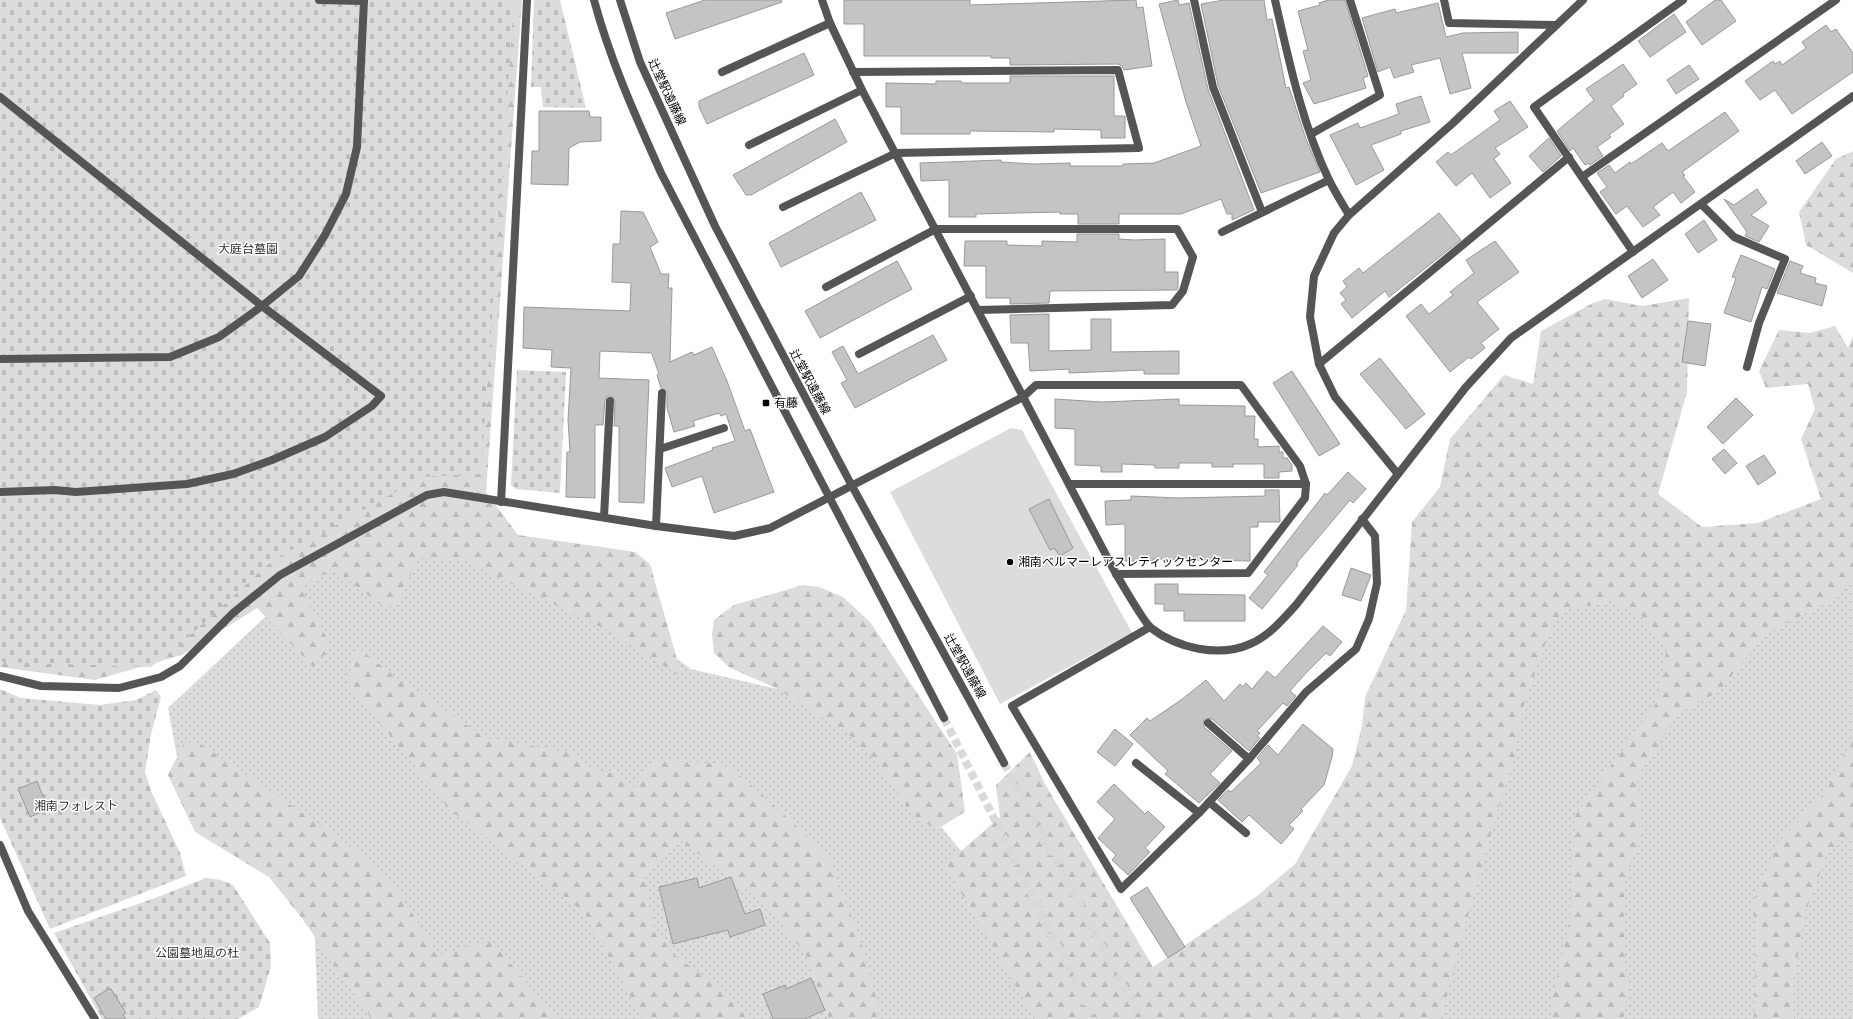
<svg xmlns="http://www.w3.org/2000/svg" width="1853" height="1019" font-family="'Fira Sans','Noto Sans JP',sans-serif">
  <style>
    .grass { fill: url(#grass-dots) }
    .forest { fill: url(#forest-firs) }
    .cemetery { fill: url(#cemetery-stones) }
    .garden { fill: #dcdcdc }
    .building { fill: #c4c4c4; stroke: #999 }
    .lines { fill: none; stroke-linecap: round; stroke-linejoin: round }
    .tertiary-tunnel { stroke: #d9d9d9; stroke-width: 8; stroke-dasharray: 8 4; stroke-linecap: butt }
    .service { stroke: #555; stroke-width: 8 }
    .minor { stroke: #555; stroke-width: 8 }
    .tertiary { stroke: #555; stroke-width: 8 }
    .poi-dot { fill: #000; stroke: #fff; stroke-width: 1.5 }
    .labels { text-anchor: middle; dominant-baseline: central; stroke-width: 3; stroke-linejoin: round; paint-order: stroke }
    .street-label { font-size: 12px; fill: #000; stroke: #fff }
    .park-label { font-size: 12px; fill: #333; stroke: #fff }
    .poi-label { font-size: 12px; fill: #000; stroke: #fff; text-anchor: start }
  </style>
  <defs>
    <pattern id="grass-dots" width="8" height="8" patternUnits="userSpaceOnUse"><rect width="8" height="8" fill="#dcdcdc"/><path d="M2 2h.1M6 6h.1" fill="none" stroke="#bbb" stroke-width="1.8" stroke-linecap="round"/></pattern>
    <pattern id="forest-firs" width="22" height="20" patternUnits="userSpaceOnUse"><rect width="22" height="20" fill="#dcdcdc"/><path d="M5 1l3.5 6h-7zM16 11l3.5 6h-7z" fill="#bbb"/></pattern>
    <pattern id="cemetery-stones" width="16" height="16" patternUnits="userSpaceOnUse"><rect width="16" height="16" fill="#dcdcdc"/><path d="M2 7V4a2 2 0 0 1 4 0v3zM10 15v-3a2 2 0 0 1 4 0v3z" fill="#bbb"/></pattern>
  </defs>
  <rect width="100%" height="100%" fill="#fff"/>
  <g class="grass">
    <path d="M424 514 606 607 691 669 838 703 976 869 1053 1019H318L313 891 187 810 168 708 296 588Z"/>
    <path d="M1853 524V1019H1284L1522 593Z"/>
  </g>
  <g class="forest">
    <path d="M491 0H522L486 492 518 535 635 552 650 564 682 677 599 626 465 561 418 557 399 603 384 607 333 569 302 588 331 647 313 667 257 608 182 655 95 680 0 667V607Z"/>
    <path d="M1853 151V273L1806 245 1799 212 1836 159Z"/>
    <path d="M1689 298 1687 392 1658 494 1702 527 1758 523 1821 499 1801 439 1815 409 1808 384 1766 388 1759 371 1779 330 1810 333 1835 326 1848 348 1853 336V576L1838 597 1767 633 1718 692 1677 714 1637 778 1643 833 1624 883V934L1628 996 1623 1019H1550L1551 1006 1570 919 1575 815 1657 702 1667 647 1653 636 1642 616 1611 601 1562 611 1549 633 1524 705 1515 755 1478 878 1441 1019H1035L945 865 1000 817 996 785 1030 752 1045 784 1153 967 1257 896 1295 864 1352 766 1362 726 1365 697 1406 610 1412 522 1440 487 1450 439 1504 375 1533 384 1541 331 1593 303 1605 299 1642 306Z"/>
    <path d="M803 585 819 587 843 597 871 623 957 754 965 812 939 828 915 820 879 766 851 736 776 688 730 668 714 653 712 634 714 620 734 605Z"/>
    <path d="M356 646 411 689 421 693 485 738 569 752 595 770 617 774 631 791 654 760 722 764 734 770 788 818 829 859 861 942 878 1005V1019H829L805 953 764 904 680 840 644 879 653 925 673 954 732 997 748 1019H642L585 913 450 810 347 683Z"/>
    <path d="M1853 736V832L1827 854 1806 911 1794 975V1019H1754L1757 935 1752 905 1779 841 1826 792Z"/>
    <path d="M185 741 201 744 348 844 398 891 439 955 491 940 557 1019H372L301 917 269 877 195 832 168 775Z"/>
  </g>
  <g class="cemetery">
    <path d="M0 0H514L481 474 422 477 273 560 196 630 151 667 3 662 0 660Z"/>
    <path d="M534 0H560L586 108 543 107 541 87H531Z"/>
    <path d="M517 370 566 372 560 493 516 489 511 485Z"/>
    <path d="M0 689 21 698 100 705 136 700 156 690 161 697 151 734 145 772 152 793 180 853 186 876 50 929 0 818Z"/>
    <path d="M206 878 221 880 233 885 270 943 271 966 259 1007 238 1019H102L54 933 155 898Z"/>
  </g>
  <path class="garden" d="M1011 428 1022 430 1132 633 1000 704 890 492Z"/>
  <g class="building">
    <path d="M705 0H781L782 2 675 39 666 13Z"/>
    <path d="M844 0H970V5L1136 0 1137 8 1143 7 1152 66 1124 70 1122 66 1118 64 1010 65V58H991V56H864V24H844Z"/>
    <path d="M1178 0 1179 5 1189 3 1208 89 1254 210 1232 220V214H1227L1221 199 1181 214H1119V224H1078V214H1060V212L976 214V217H949V180L921 181 920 163 1001 160V162L1033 164 1070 163V166H1123V164L1154 163 1201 146 1186 102 1159 4Z"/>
    <path d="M1224 0H1264L1267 20 1272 19 1286 88 1289 87 1306 139 1320 172 1261 193 1218 85 1201 4Z"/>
    <path d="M1328 0H1345L1368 76 1363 78 1366 88 1314 104 1303 83 1311 80 1303 51 1308 50 1298 11 1320 5 1319 3Z"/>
    <path d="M1715 0H1721L1736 21 1702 45 1686 22Z"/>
    <path d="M1438 3 1446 37 1463 33 1518 32V53H1462L1471 88 1450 94 1440 58 1411 65 1414 72 1394 78 1390 67 1378 72 1362 18 1395 9 1396 13Z"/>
    <path d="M1674 14 1686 32 1650 57 1638 41Z"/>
    <path d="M1826 25 1831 32 1836 29 1853 53V72L1792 114 1775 90 1760 100 1745 81 1773 61 1775 64 1780 61 1782 65 1806 48 1802 42Z"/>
    <path d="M804 53 814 75 707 124 699 107V101Z"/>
    <path d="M1623 64 1637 84 1623 94 1624 96 1611 106 1624 124 1609 135 1611 137 1597 147 1603 156 1590 165 1589 163 1585 165 1573 148 1570 151 1557 131 1594 100 1586 89Z"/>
    <path d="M1689 65 1699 79 1676 94 1667 80Z"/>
    <path d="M1010 76H1114V116H1125V138H1101V130L1054 129V132L970 131V134H901V107H886V83L936 84V81H961V83H1010Z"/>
    <path d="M1421 96 1430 122 1401 131V134L1371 145 1384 170 1356 185 1330 135 1358 123 1360 128 1399 114 1396 104Z"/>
    <path d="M1510 101 1528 127 1495 148 1500 154 1494 159 1511 183 1490 198 1472 173 1456 186 1436 162 1448 152 1451 155 1500 120 1494 111Z"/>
    <path d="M539 111H589L590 117H601V141L580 142 569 148 568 185 531 184 532 151H539Z"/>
    <path d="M1725 112 1739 131 1682 172 1685 175 1683 176 1695 192 1681 203 1673 192 1653 207 1660 215 1643 227 1627 206 1616 214 1600 192 1607 187 1597 173 1609 165 1615 173 1630 162 1631 164 1662 143 1668 151Z"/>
    <path d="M835 119 847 142 751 195H746L733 175Z"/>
    <path d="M1549 138 1561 156 1543 172 1529 156Z"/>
    <path d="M1822 142 1832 156 1805 174 1796 161Z"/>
    <path d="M1757 189 1767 203 1751 215 1769 226 1759 242 1745 236 1747 232 1724 199 1734 205Z"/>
    <path d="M861 192 876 220 781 267 769 243Z"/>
    <path d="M621 211 643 212 658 242 650 247 661 274H669L668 288H672L670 362 692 352 694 355 712 347 727 381 745 431 750 429 774 492 714 513 702 476 672 487 665 468 713 450 712 448 735 441 726 414 721 416 719 413 693 421 695 426 674 432 667 408V391L661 388 657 375 659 374 652 354 650 352V353L600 351 599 378 649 380 644 503 619 502V426H614L615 401 611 396H607L605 400 603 425H595V498L566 497 567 452H570L568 420 571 368 551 367 552 350 523 348 524 307 630 311 631 283 612 282 613 244H620Z"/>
    <path d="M1439 213 1461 240 1389 297 1385 291 1352 318 1341 304 1346 300 1340 293 1347 287 1343 281 1359 268 1363 273Z"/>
    <path d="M1704 220 1717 240 1698 253 1685 234Z"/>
    <path d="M1077 234H1119V239L1134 240 1165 239V272H1178V288L1177 290 1050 291 1049 303 1010 304V298H986V266H964L965 241H1007V245L1042 246V241L1077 242Z"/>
    <path d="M1495 241 1519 272 1477 302 1499 329 1481 343 1485 348 1471 359 1469 357 1450 372 1406 316 1421 304 1429 314 1453 295 1450 292 1474 273 1466 260Z"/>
    <path d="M1741 255 1775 269 1767 289 1762 287 1751 322 1724 313 1736 278 1732 277Z"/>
    <path d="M1653 259 1668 280 1642 298 1628 276Z"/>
    <path d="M897 261 912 289 820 338 805 311Z"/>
    <path d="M1790 261 1803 266 1800 273 1816 278 1815 283 1827 286 1822 306 1777 293Z"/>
    <path d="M1049 314V351L1091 350V319H1111V352L1179 351V374H1144V370L1069 373V369L1030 371 1028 343H1011L1010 315Z"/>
    <path d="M1688 321 1711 324 1705 366 1682 362Z"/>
    <path d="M933 335 947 360 855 408 841 383 847 380 832 352 843 346 858 374Z"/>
    <path d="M1380 358 1425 414 1406 429 1360 374Z"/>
    <path d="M1292 371 1340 444 1319 456 1273 383Z"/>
    <path d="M1736 398 1753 415 1723 444 1707 427Z"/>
    <path d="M1055 399 1102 402 1179 399V405L1245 406V416H1255L1254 439H1258V447L1279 446V452H1283V458H1287L1292 465V471L1279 472V478H1264V464H1233V467H1212V463H1179V468H1155V465L1122 464V472H1101V466L1075 465V429L1055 428Z"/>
    <path d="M1724 449 1737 463 1725 474 1712 459Z"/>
    <path d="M1764 455 1776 473 1758 485 1746 466Z"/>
    <path d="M1348 472 1366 489 1353 503 1350 500 1296 564 1298 565 1262 609 1249 598 1268 575 1264 572 1325 493 1327 495Z"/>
    <path d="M1265 490H1279L1280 522H1258V527H1250V561L1153 559V561H1125V524L1106 525 1105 501 1131 500V496L1179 498 1265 496Z"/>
    <path d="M1049 499 1073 548 1060 556 1054 548 1050 550 1029 509Z"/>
    <path d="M1351 568 1371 575 1361 601 1342 595Z"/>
    <path d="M1155 584H1178V594L1245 595V621H1184V611H1164V604H1155Z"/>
    <path d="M1323 626 1342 642 1330 656 1326 653 1306 673 1290 691 1296 696 1287 706 1283 703 1257 731 1260 733 1257 736 1260 738 1249 751 1212 719 1207 718 1204 720V727L1232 751 1210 774 1220 783 1199 803 1165 774 1168 771 1130 735 1147 718 1150 721 1181 700 1206 680 1224 701 1240 684 1243 687 1246 683 1252 689 1267 671 1275 678Z"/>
    <path d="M1303 724 1333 749 1332 757 1324 785 1301 809 1303 811 1289 825 1294 829 1281 844 1249 815 1242 822 1218 800 1228 790 1231 792 1261 763 1257 758 1268 745 1278 755Z"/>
    <path d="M1115 729 1133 744 1115 766 1097 752Z"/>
    <path d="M37 781 48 809 30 817 18 789Z"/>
    <path d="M1114 784 1145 814 1148 811 1165 827 1145 848 1150 852 1128 875 1112 860 1116 855 1098 838 1115 819 1097 802Z"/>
    <path d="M731 877 745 914 760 909 765 925 730 937 728 930 673 944 659 887 697 878 699 888Z"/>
    <path d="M1147 887 1185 947 1168 958 1130 898Z"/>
    <path d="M811 978 825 1010 805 1019H773L763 994 785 985 786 989Z"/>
    <path d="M108 989H111L126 1013 123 1015 126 1019H106L94 998Z"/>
  </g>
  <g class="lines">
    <g class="tertiary-tunnel">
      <path d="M944 718 1094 1019"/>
      <path d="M1004 763 1141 1019"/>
    </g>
    <g class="service">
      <path d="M319 0 364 1"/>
      <path d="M722 72 830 23"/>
      <path d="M0 97 262 306 381 396 372 406 325 437 272 460 233 474 187 484 76 492 55 490 0 492"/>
      <path d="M749 145 862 90"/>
      <path d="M783 207 896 153"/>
      <path d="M826 287 936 229"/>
      <path d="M859 354 971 296"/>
      <path d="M0 359 170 357 219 337 262 306 299 276 325 235 346 194 357 147 364 0"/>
      <path d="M1150 627 1012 706 1121 889 1199 813 1249 759 1306 692 1356 649 1369 619 1377 583 1375 536 1362 519"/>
      <path d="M1208 723 1249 759"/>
      <path d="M1136 763 1199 813"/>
      <path d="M1209 802 1246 833"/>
    </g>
    <g class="minor">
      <path d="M1194 0 1213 87 1262 212"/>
      <path d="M1275 0C1289 61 1302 124 1329 180 1335 192 1342 203 1349 215"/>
      <path d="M1444 0 1449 23 1555 25"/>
      <path d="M853 72 1118 70 1139 148 896 153"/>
      <path d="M1311 134 1380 95 1350 0"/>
      <path d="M1582 177 1836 0"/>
      <path d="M1701 204 1734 237 1785 259 1759 323 1747 367"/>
      <path d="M936 229H1177L1193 257 1183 291 1172 305 978 310"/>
      <path d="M1222 232 1329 180"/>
      <path d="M1633 252 1534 107 1683 0"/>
      <path d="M1319 364 1569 157"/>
      <path d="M660 449 724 428"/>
      <path d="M1397 473 1335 397 1319 364 1310 317 1314 276 1334 233 1349 215 1453 123 1583 0"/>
      <path d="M1069 484H1306"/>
      <path d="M501 502 527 0"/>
      <path d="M604 517 610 401"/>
      <path d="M656 526 662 393"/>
      <path d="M0 676 41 686 119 688 161 677 180 666 233 613 280 575 427 495 444 492 656 526 734 536 770 528 1023 397 1036 385H1241L1300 466 1306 484 1305 498 1248 573 1116 574"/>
      <path d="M0 845 28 911 95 1019"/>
    </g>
    <g class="tertiary">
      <path d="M594 0C610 60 636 117 661 173L944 718"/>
      <path d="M620 0 640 62 715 226 852 486 1004 763"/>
      <path d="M822 0 830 23 862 90 1116 574C1123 585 1143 621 1151 628 1177 648 1219 658 1250 644 1269 636 1282 620 1296 605L1466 387 1511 338 1853 96"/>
    </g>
  </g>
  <g class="poi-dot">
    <rect x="762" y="399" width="8" height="8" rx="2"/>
    <circle cx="1010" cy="562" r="4"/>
  </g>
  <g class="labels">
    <g class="street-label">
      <text transform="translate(667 92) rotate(65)">辻堂駅遠藤線</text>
      <text transform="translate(810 382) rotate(62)">辻堂駅遠藤線</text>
      <text transform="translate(965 666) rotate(61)">辻堂駅遠藤線</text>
    </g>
    <g class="park-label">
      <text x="248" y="249">大庭台墓園</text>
      <text x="76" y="806">湘南フォレスト</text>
      <text x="197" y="953">公園墓地風の杜</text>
    </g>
    <g class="poi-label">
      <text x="774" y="403">有藤</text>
      <text x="1018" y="562">湘南ベルマーレアスレティックセンター</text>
    </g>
  </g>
</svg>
